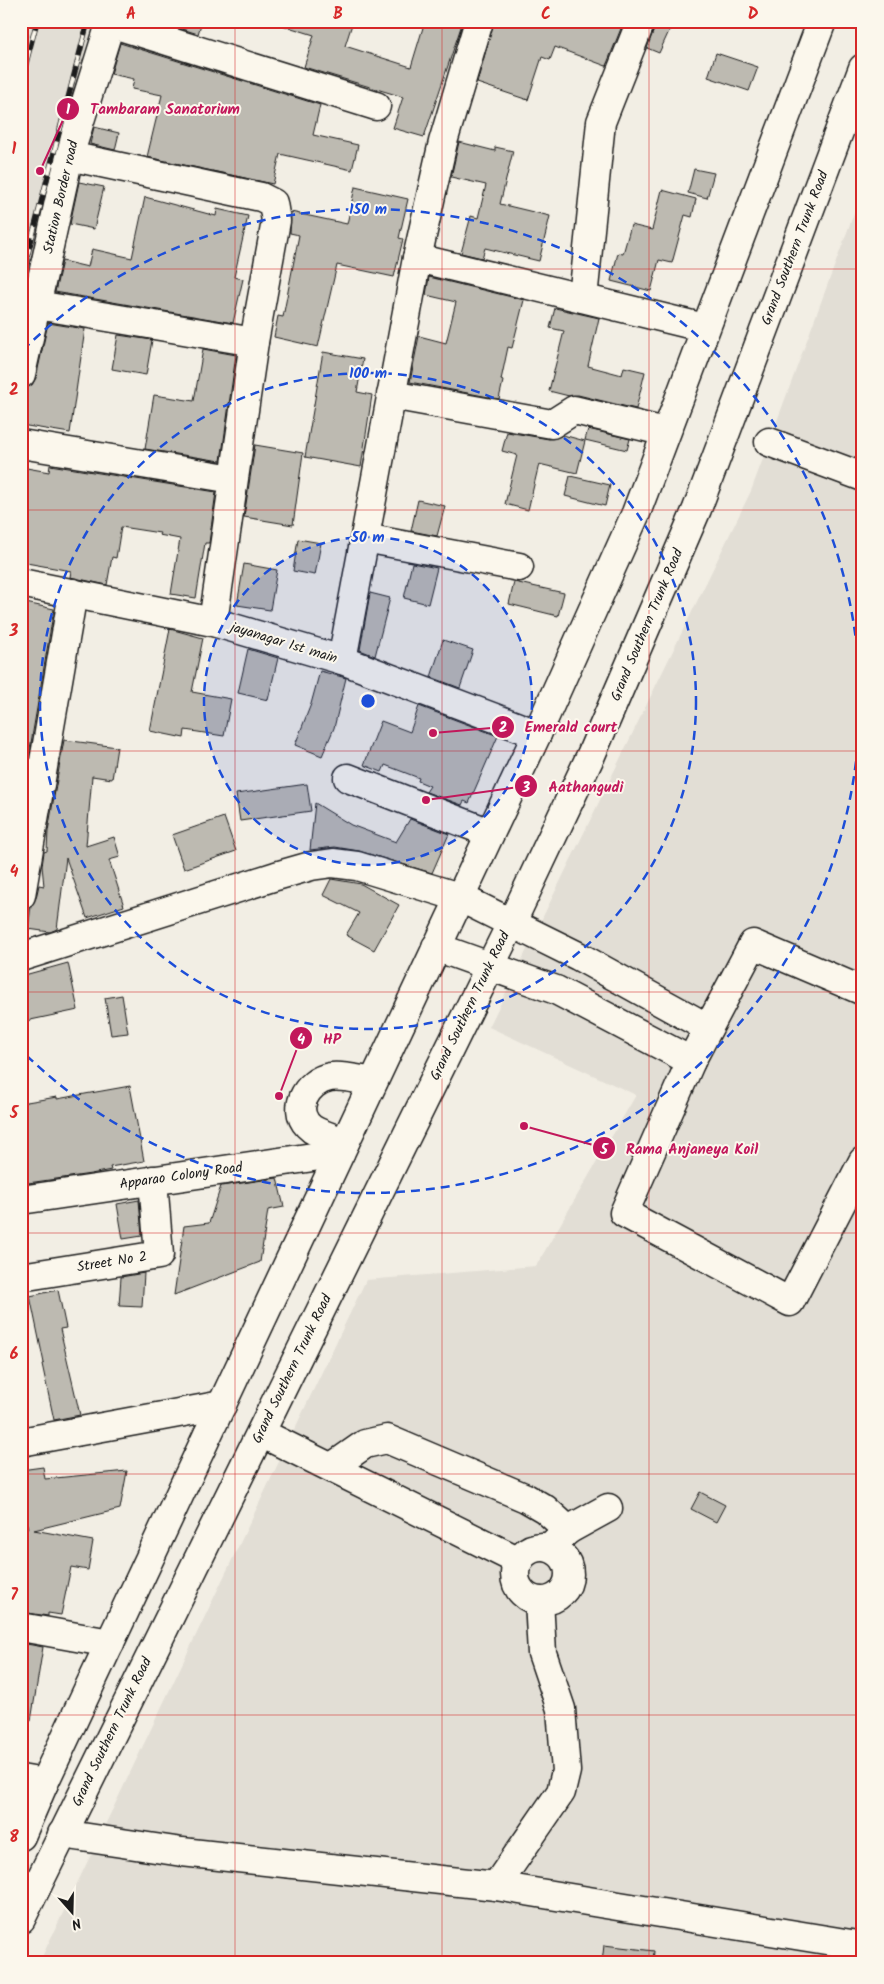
<svg xmlns="http://www.w3.org/2000/svg" width="884" height="1984" font-family="Kalam,sans-serif">
  <style>
    .built { fill: #e2ded5 }
    .building { fill: #bdbab1; stroke: #1c1c1c }
    .lines { fill: none; stroke-linecap: round; stroke-linejoin: round }
    .minor-casing { stroke: #1c1c1c; stroke-width: 31 }
    .major-casing { stroke: #1c1c1c; stroke-width: 31 }
    .minor { stroke: #fbf7ec; stroke-width: 28 }
    .major { stroke: #fbf7ec; stroke-width: 28 }
    .rail-casing { stroke: #1c1c1c; stroke-width: 5.5 }
    .rail { stroke: #fbf7ec; stroke-width: 4; stroke-dasharray: 11; stroke-linecap: butt }
    .grid { fill: none; stroke: #d62828; stroke-width: 1; stroke-opacity: 0.55 }
    .ring { fill: none; stroke: #1d4ed8; stroke-width: 2.5; stroke-dasharray: 9 6 }
    .labels { text-anchor: middle; dominant-baseline: central; stroke-width: 4; stroke-linejoin: round; paint-order: stroke }
    .street-label { font-size: 14px; fill: #1c1c1c; stroke: #fbf7ec }
    .centre { fill: #1d4ed8; stroke: #fbf7ec; stroke-width: 2.5 }
    .ring-label { font-size: 15px; text-anchor: middle; font-weight: bold; fill: #1d4ed8; stroke: #fbf7ec; stroke-width: 4; stroke-linejoin: round; paint-order: stroke }
    .leader { fill: none; stroke: #c2185b; stroke-width: 2 }
    .callout-dot { fill: #c2185b; stroke: #fbf7ec; stroke-width: 2 }
    .mark-label { font-size: 15px; text-anchor: middle; font-weight: bold; fill: #fff }
    .callout-label { font-size: 15px; text-anchor: middle; font-weight: bold; fill: #c2185b; stroke: #fbf7ec; stroke-width: 4; stroke-linejoin: round; paint-order: stroke }
    .neatline { fill: none; stroke: #d62828; stroke-width: 2 }
    .grid-label { font-size: 16px; text-anchor: middle; font-weight: bold; fill: #d62828 }
  </style>
  <rect width="100%" height="100%" fill="#f2eee4"/>
  <filter id="ink" filterUnits="userSpaceOnUse"><feTurbulence type="fractalNoise" baseFrequency=".02" numOctaves="2"/><feDisplacementMap in="SourceGraphic" scale="10" xChannelSelector="R" yChannelSelector="G"/><feConvolveMatrix kernelMatrix="1 2 1 2 8 2 1 2 1" color-interpolation-filters="sRGB"/></filter>
  <g filter="url(#ink)">
    <g class="built">
      <path d="M21 21H99L21 304Z"/>
      <path d="M863 189V1963H39L366 1280 536 1266 636 1095 489 1027 751 491Z"/>
    </g>
    <g class="building">
      <path d="M157 21H202L198 34Z"/>
      <path d="M282 21H353L345 46 411 67 425 21H463L424 137 393 128 403 97 304 67 314 35 282 25Z"/>
      <path d="M494 21H624L606 66 555 47 550 60 542 57 528 100 477 83Z"/>
      <path d="M656 24 670 29 659 53 647 48Z"/>
      <path d="M120 43 320 105 313 135 358 145 352 170 280 154 273 184 147 157 162 95 132 89 134 79 111 74Z"/>
      <path d="M716 53 758 67 749 91 708 77Z"/>
      <path d="M94 127 119 133 115 150 90 144Z"/>
      <path d="M459 142 495 151V147L513 151 500 204 550 216 539 261 485 248 482 258 461 253 471 216 478 218 486 185 451 177Z"/>
      <path d="M694 169 714 173 707 198 688 193Z"/>
      <path d="M79 182 104 187 94 229 70 224Z"/>
      <path d="M355 187 408 199 399 238 403 239 394 277 337 265 318 347 274 337 278 316 283 317 299 235 290 233 291 212 347 224Z"/>
      <path d="M662 190 696 199 692 217 685 215 672 263 659 260 651 291 611 281 618 253 623 254 631 225 652 230Z"/>
      <path d="M145 197 216 216 217 209 248 216 234 277 243 279 233 323 55 292 62 261 88 267 92 249 132 258Z"/>
      <path d="M429 277 524 300 512 348 508 347 501 380 503 381 499 399 410 382 419 336 446 343 456 302 426 295Z"/>
      <path d="M555 308 599 318 588 366 622 375 624 367 645 372 636 409 578 395 569 396 549 391 564 331 550 328Z"/>
      <path d="M48 323 85 329 70 433 21 425 22 389 32 385 36 378Z"/>
      <path d="M118 335 152 340 146 375 112 369Z"/>
      <path d="M203 349 236 355 221 461 145 449 154 395 194 401Z"/>
      <path d="M323 352 363 359 357 392 372 395 361 467 305 457Z"/>
      <path d="M588 429 630 439 627 450 585 440Z"/>
      <path d="M507 432 549 439 563 435 585 441 577 473 539 464 528 510 505 504 517 455 502 451Z"/>
      <path d="M255 445 303 453 293 525 244 517Z"/>
      <path d="M50 465 216 492 209 543H205L196 598 171 594 180 539 159 535 160 533 121 527 116 558 112 557 107 585 70 577 71 571 21 562V467L49 472Z"/>
      <path d="M570 476 610 485 605 506 565 496Z"/>
      <path d="M418 500 445 506 437 536 411 531Z"/>
      <path d="M298 539 321 543 315 575 293 571Z"/>
      <path d="M412 563 437 568 428 604 404 598Z"/>
      <path d="M244 564 277 570 270 610 237 605Z"/>
      <path d="M514 582 564 593 558 616 509 604Z"/>
      <path d="M370 593 390 598 375 656 360 650Z"/>
      <path d="M21 602 54 609 21 801Z"/>
      <path d="M170 629 203 638 192 692 231 699 224 736 185 730 184 738 150 731Z"/>
      <path d="M443 640 473 650 460 688 431 677Z"/>
      <path d="M248 649 278 658 268 700 238 693Z"/>
      <path d="M320 671 346 678 334 728 322 756 295 745 311 704Z"/>
      <path d="M419 706 498 736 469 803 464 801 462 805 426 792 430 786 418 781 419 778 385 765 382 772 364 765 381 721 410 732Z"/>
      <path d="M64 740 117 747 112 779 92 776 86 846 114 837 120 857 109 860 124 906 87 918 66 858 57 929 50 932 28 929 31 906 36 898 39 885 44 886 42 866 44 852 47 851 48 831Z"/>
      <path d="M307 784 311 811 240 821 236 794Z"/>
      <path d="M315 803 351 825 396 842 410 819 449 834 432 873 359 851 335 847 310 850Z"/>
      <path d="M224 817 236 851 184 869 172 835Z"/>
      <path d="M331 879 361 884 399 905 374 950 346 935 359 913 323 895Z"/>
      <path d="M68 963 78 1010 21 1022V976Z"/>
      <path d="M122 995 128 1033 111 1035 105 998Z"/>
      <path d="M130 1086 144 1161 110 1167 111 1170 91 1174 21 1184V1103L57 1097V1099Z"/>
      <path d="M277 1178 284 1207 268 1210 260 1262 174 1295 184 1226 209 1223 221 1186Z"/>
      <path d="M139 1200 142 1236 123 1239 117 1204Z"/>
      <path d="M144 1273 142 1307 119 1306 121 1277Z"/>
      <path d="M58 1290 66 1328 60 1329 80 1415 54 1420 42 1364 44 1363 30 1296Z"/>
      <path d="M43 1467 45 1479 127 1471 120 1509 34 1530 93 1541 88 1570 71 1567 61 1615 48 1613V1616L21 1612V1528L28 1529 21 1490V1470Z"/>
      <path d="M700 1492 725 1505 716 1522 691 1509Z"/>
      <path d="M21 1643 43 1647 31 1721 21 1720Z"/>
      <path d="M604 1945 654 1951 653 1963H602Z"/>
    </g>
    <g class="lines">
      <defs>
        <g id="minor">
          <path d="M110 23 376 106"/>
          <path d="M69 156 261 197 273 203 276 221 254 342 213 622"/>
          <path d="M417 258 705 328"/>
          <path d="M583 298 601 122 641 21"/>
          <path d="M37 305 254 342"/>
          <path d="M21 374 69 156 111 21"/>
          <path d="M391 395 552 424 574 410 666 432"/>
          <path d="M769 442 863 477"/>
          <path d="M21 444 233 479"/>
          <path d="M365 538 519 567"/>
          <path d="M21 583 213 622 342 660 537 734"/>
          <path d="M342 660 417 258 443 142 479 21"/>
          <path d="M348 778 490 833"/>
          <path d="M21 895 73 593"/>
          <path d="M436 947 556 990 691 1061"/>
          <path d="M21 957 276 876 311 866 333 863 357 866 459 897 578 956 708 1028"/>
          <path d="M863 991 753 944 691 1061 624 1213 790 1302 863 1161"/>
          <path d="M345 1142C335 1138 321 1135 312 1129 289 1112 306 1081 330 1077 343 1075 361 1080 373 1082"/>
          <path d="M21 1200 340 1153"/>
          <path d="M21 1277 159 1255 153 1180"/>
          <path d="M261 1433 519 1561"/>
          <path d="M21 1442 222 1405"/>
          <path d="M332 1467 365 1444 387 1439 526 1498 545 1509 568 1530"/>
          <path d="M554 1543 568 1530 608 1508"/>
          <circle cx="542" cy="1574" r="27"/>
          <path d="M21 1627 110 1643"/>
          <path d="M21 1779 44 1783"/>
          <path d="M62 1834 182 1852 496 1886 863 1946"/>
          <path d="M496 1886 561 1792 566 1771 561 1709 542 1653 539 1601"/>
        </g>
        <g id="major">
          <path d="M21 1836 44 1783 537 734 636 513 822 21"/>
          <path d="M21 1919 511 924 591 755 697 509 863 68"/>
        </g>
      </defs>
      <use href="#minor" class="minor-casing"/>
      <use href="#major" class="major-casing"/>
      <use href="#minor" class="minor"/>
      <use href="#major" class="major"/>
      <defs>
        <g id="rail">
          <path d="M21 82 37 21"/>
          <path d="M21 280 88 21"/>
        </g>
      </defs>
      <use href="#rail" class="rail-casing"/>
      <use href="#rail" class="rail"/>
    </g>
  </g>
  <path class="grid" d="M235 21V1963M442 21V1963M649 21V1963M21 269H863M21 510H863M21 751H863M21 992H863M21 1233H863M21 1474H863M21 1715H863"/>
  <circle cx="368" cy="701" r="164" fill="#1d4ed8" fill-opacity=".12"/>
  <g class="ring">
    <circle cx="368" cy="701" r="164"/>
    <circle cx="368" cy="701" r="328"/>
    <path d="M23 350A492 492 0 1 1 23 1052"/>
  </g>
  <g class="labels">
    <g class="street-label">
      <text transform="translate(61 197) rotate(-77)">Station Border road</text>
      <text transform="translate(795 248) rotate(-69)">Grand Southern Trunk Road</text>
      <text transform="translate(647 625) rotate(-67)">Grand Southern Trunk Road</text>
      <text transform="translate(284 643) rotate(17)">jayanagar 1st main</text>
      <text transform="translate(470 1006) rotate(-64)">Grand Southern Trunk Road</text>
      <text transform="translate(181 1176) rotate(-8)">Apparao Colony Road</text>
      <text transform="translate(112 1262) rotate(-9)">Street No 2</text>
      <text transform="translate(292 1369) rotate(-64)">Grand Southern Trunk Road</text>
      <text transform="translate(112 1732) rotate(-64)">Grand Southern Trunk Road</text>
    </g>
  </g>
  <circle cx="368" cy="701" r="8" class="centre"/>
  <g class="ring-label">
    <text x="368" y="214">150 m</text>
    <text x="368" y="378">100 m</text>
    <text x="368" y="542">50 m</text>
  </g>
  <path class="leader" d="M40 171L68 109M433 733L503 727M426 800L526 786M279 1096L301 1038M524 1126L604 1148"/>
  <g class="callout-dot">
    <circle cx="40" cy="171" r="5"/>
    <circle cx="433" cy="733" r="5"/>
    <circle cx="426" cy="800" r="5"/>
    <circle cx="279" cy="1096" r="5"/>
    <circle cx="524" cy="1126" r="5"/>
    <circle cx="68" cy="109" r="12"/>
    <circle cx="503" cy="727" r="12"/>
    <circle cx="526" cy="786" r="12"/>
    <circle cx="301" cy="1038" r="12"/>
    <circle cx="604" cy="1148" r="12"/>
  </g>
  <g class="mark-label">
    <text x="68" y="114">1</text>
    <text x="503" y="732">2</text>
    <text x="526" y="792">3</text>
    <text x="301" y="1044">4</text>
    <text x="604" y="1154">5</text>
  </g>
  <g class="callout-label">
    <text x="165" y="114">Tambaram Sanatorium</text>
    <text x="571" y="732">Emerald court</text>
    <text x="586" y="792">Aathangudi</text>
    <text x="332" y="1044">HP</text>
    <text x="692" y="1154">Rama Anjaneya Koil</text>
  </g>
  <rect width="884" height="1984" fill="none" stroke="#fbf7ec" stroke-width="55"/>
  <g transform="translate(72 1912) rotate(160)" stroke="#fbf7ec" stroke-width="4" paint-order="stroke">
  <path d="M0-4L9 19L0 12L-9 19Z" fill="#1c1c1c"/>
  <text y="-8" font-size="14" font-weight="bold" text-anchor="middle" fill="#1c1c1c">N</text>
  </g>
  <rect x="28" y="28" width="828" height="1928" class="neatline"/>
  <g class="grid-label">
    <text x="131" y="19">A</text>
    <text x="338" y="19">B</text>
    <text x="546" y="19">C</text>
    <text x="753" y="19">D</text>
    <text x="14" y="154">1</text>
    <text x="14" y="395">2</text>
    <text x="14" y="636">3</text>
    <text x="14" y="877">4</text>
    <text x="14" y="1118">5</text>
    <text x="14" y="1359">6</text>
    <text x="14" y="1600">7</text>
    <text x="14" y="1842">8</text>
  </g>
</svg>
